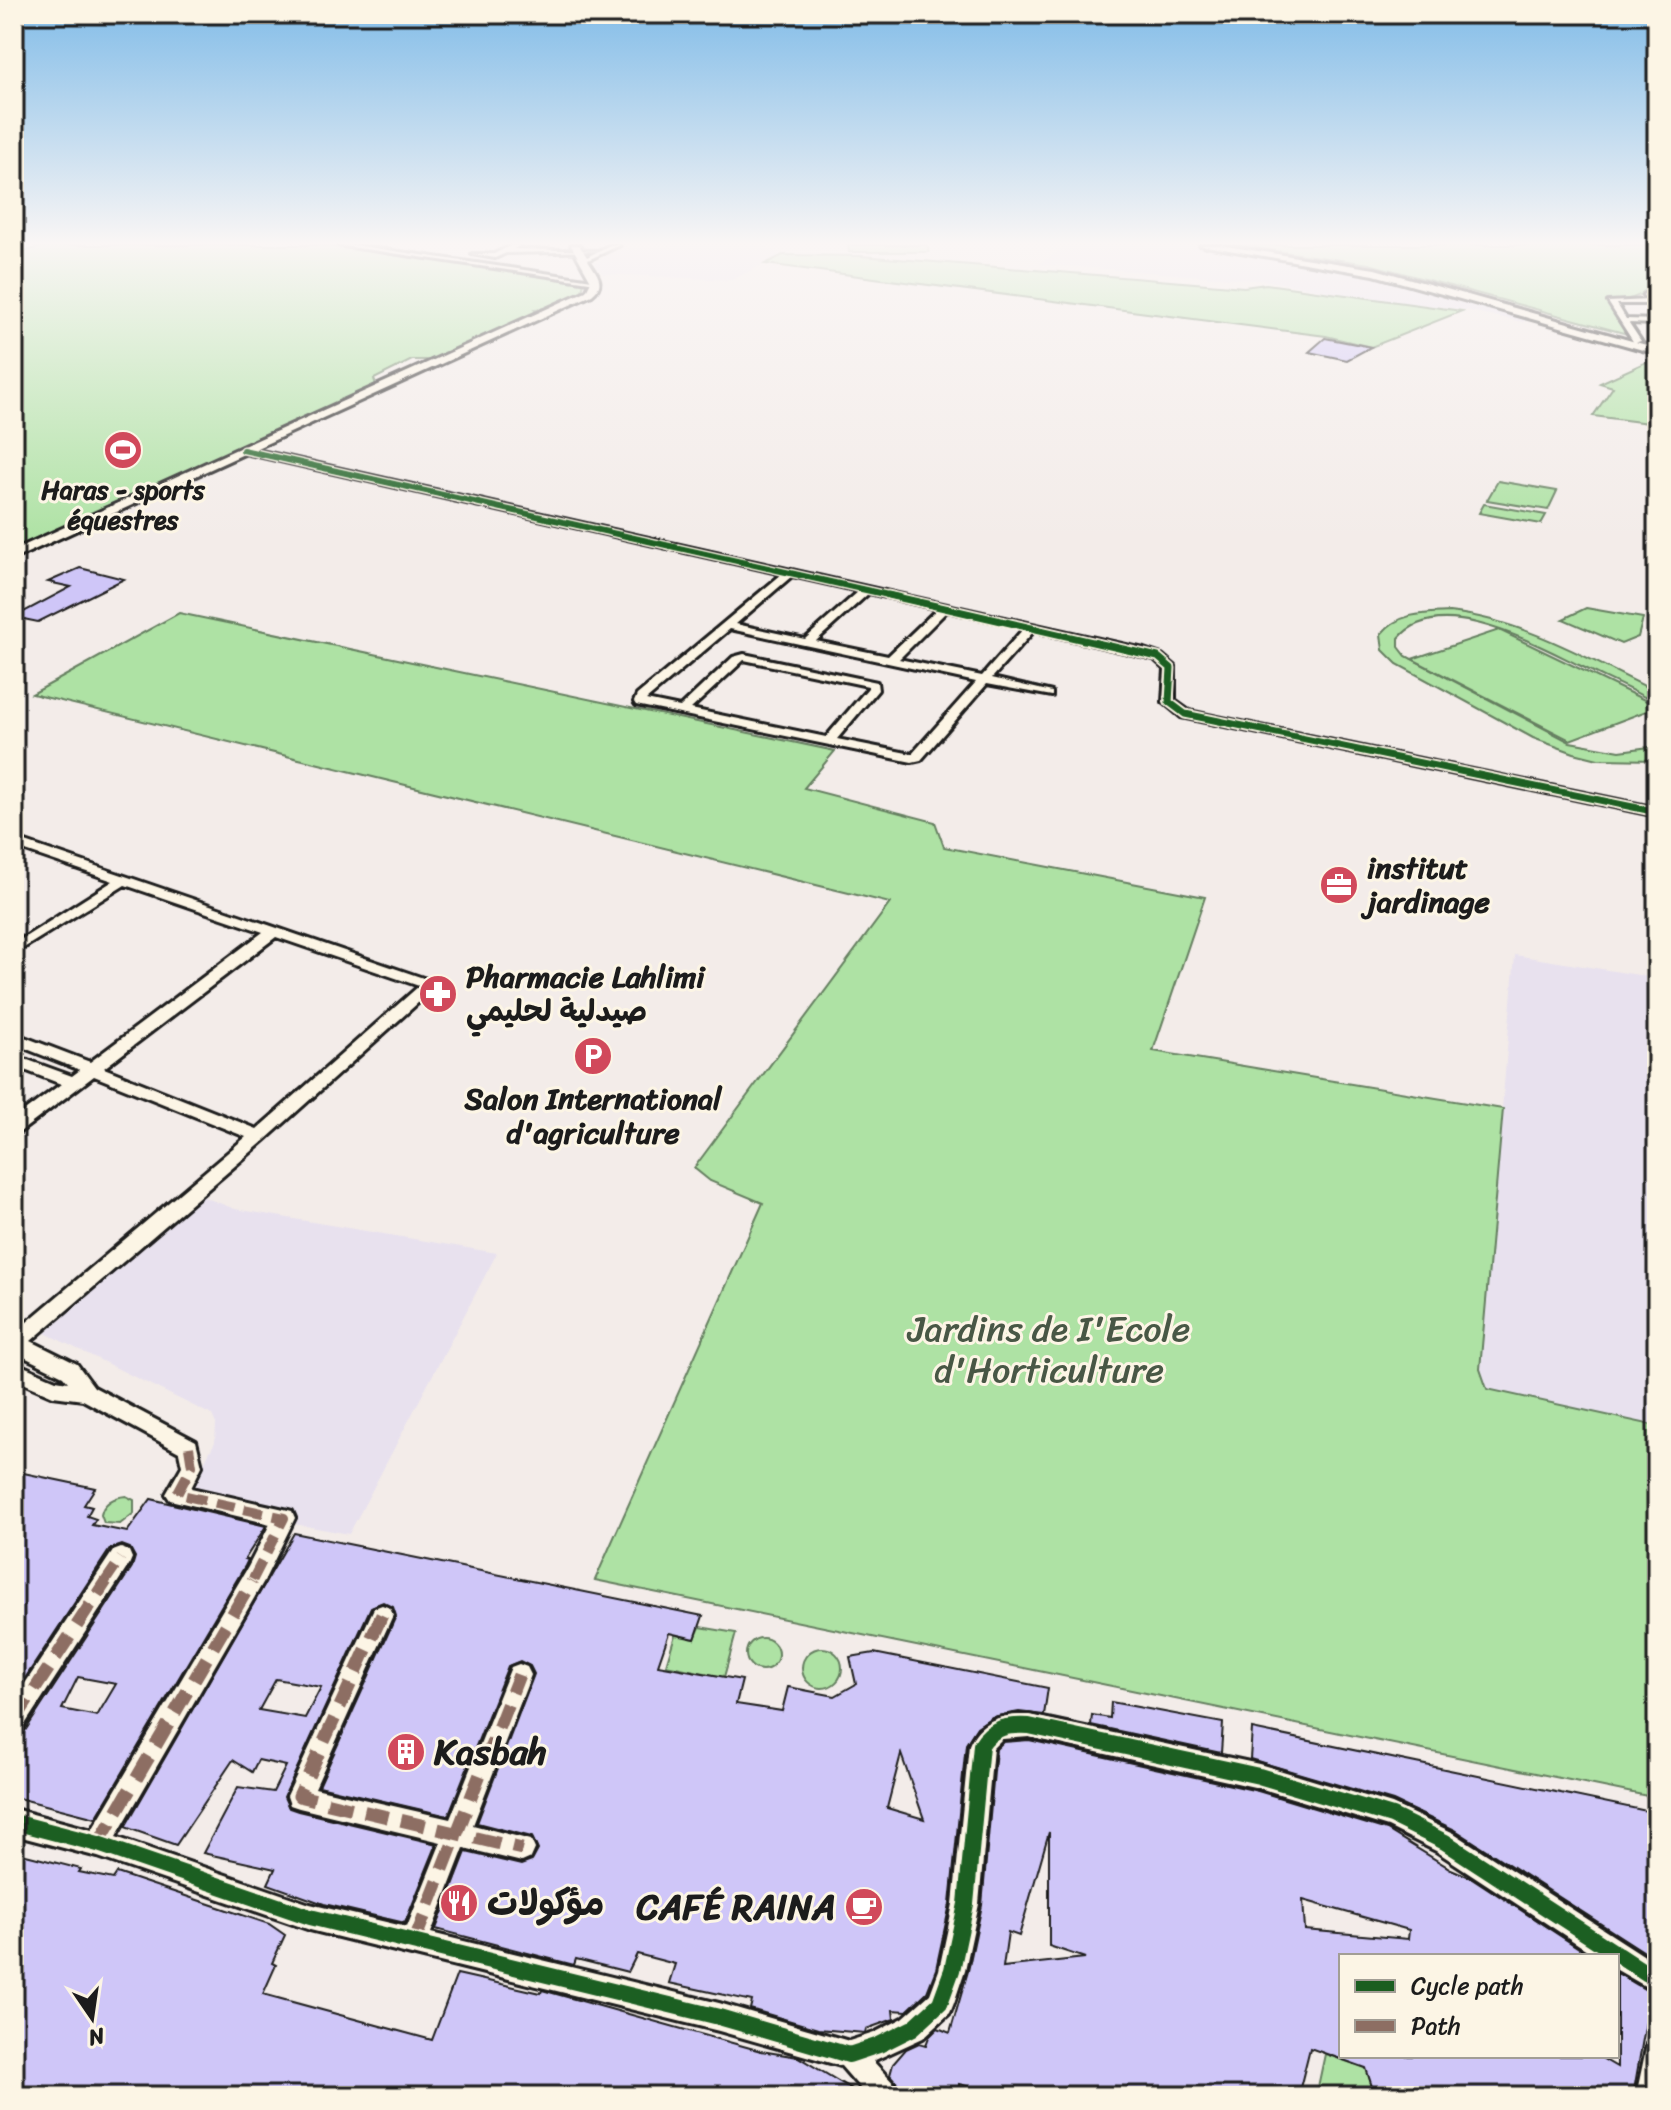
<svg xmlns="http://www.w3.org/2000/svg" width="1671" height="2110" font-family="Sriracha,'Playpen Sans Arabic',sans-serif">
  <style>
    .built { fill: #e8e1ee }
    .green { fill: #aee2a4; stroke: #657f60; stroke-width: 2 }
    .building { fill: #cfc6f8; stroke: #1c1c1c; stroke-width: 2; fill-rule: evenodd }
    .lines { fill: none; stroke-linecap: round; stroke-linejoin: round }
    .street-casing { stroke: #1c1c1c; stroke-width: 6 }
    .secondary-casing { stroke: #1c1c1c; stroke-width: 6 }
    .street { fill: #fcf5e5; fill-rule: evenodd }
    .secondary { fill: #fcf5e5; fill-rule: evenodd }
    .quiet-far1 { stroke: #8d6e63; stroke-width: 10; stroke-dasharray: 20 10; stroke-linecap: butt }
    .quiet { stroke: #8d6e63; stroke-width: 13; stroke-dasharray: 25 13; stroke-linecap: butt }
    .cycleway-far2-casing { stroke: #fcf5e5; stroke-width: 9 }
    .cycleway-far1-casing { stroke: #fcf5e5; stroke-width: 11 }
    .cycleway-casing { stroke: #fcf5e5; stroke-width: 21 }
    .cycleway-far2 { stroke: #1b5e20; stroke-width: 6 }
    .cycleway-far1 { stroke: #1b5e20; stroke-width: 7 }
    .cycleway { stroke: #1b5e20; stroke-width: 16 }
    .labels { text-anchor: middle; dominant-baseline: central; stroke-width: 6; stroke-linejoin: round; paint-order: stroke }
    .far-poi-label { font-size: 26px; font-weight: bold; fill: #1c1c1c; stroke: #fcf5e5 }
    .poi-label { font-size: 30px; font-weight: bold; fill: #1c1c1c; stroke: #fcf5e5; text-anchor: start }
    .near-park-label { font-size: 36px; fill: #485745; stroke: #fcf5e5 }
    .near-poi-label { font-size: 36px; font-weight: bold; fill: #1c1c1c; stroke: #fcf5e5; text-anchor: start }
  </style>
  <rect width="100%" height="100%" fill="#f3ece9"/>
  <filter id="ink" filterUnits="userSpaceOnUse"><feTurbulence type="fractalNoise" baseFrequency=".0125" numOctaves="2"/><feDisplacementMap in="SourceGraphic" scale="16" xChannelSelector="R" yChannelSelector="G"/><feConvolveMatrix kernelMatrix="1 2 1 2 8 2 1 2 1" color-interpolation-filters="sRGB"/></filter>
  <g filter="url(#ink)">
    <g class="built">
      <path d="M709 245 762 246 782 255 732 280 603 274 595 264 613 250 623 248Z"/>
      <path d="M1068 245H1188L1308 263 1391 279 1533 319 1522 322 1466 310 1361 297 1269 281 1039 264Z"/>
      <path d="M1515 955 1657 978V1426L1487 1390 1480 1369Z"/>
      <path d="M201 1196 235 1209 497 1253 349 1534 289 1523 294 1513 188 1492 215 1442 216 1424 212 1415 45 1333Z"/>
    </g>
    <g class="green">
      <path d="M48 245H320L584 281 582 292 545 308 534 309 536 312 431 360H412L374 379 376 385 14 549V254Z"/>
      <path d="M848 245H927L929 252H849Z"/>
      <path d="M1235 245H1657C1657 285 1650 301 1607 301L1631 335 1369 264Z"/>
      <path d="M783 255 861 256 1244 287 1266 284 1462 311 1371 347 1326 336 765 264Z"/>
      <path d="M1657 357V424L1593 416 1613 387 1600 383Z"/>
      <path d="M1498 481 1557 491 1548 510 1487 500Z"/>
      <path d="M1484 504 1546 515 1541 524 1479 513Z"/>
      <path d="M1586 608 1643 618 1638 637 1621 644 1563 619Z"/>
      <path d="M1449 612C1524 620 1590 660 1657 692V704C1632 689 1605 678 1579 665 1537 645 1439 590 1399 638V647L1406 656 1570 742 1620 751 1657 746V760L1598 759 1574 753 1533 738 1397 664 1383 650 1381 634C1398 613 1424 613 1449 612Z"/>
      <path d="M179 613 835 751 804 788 935 822 944 847 1205 897 1153 1051 1503 1109 1480 1369 1487 1389 1657 1426V1798L595 1580 763 1203 710 1181 694 1168 890 903 32 694Z"/>
      <path d="M1499 630 1657 706V707L1570 740 1412 659Z"/>
      <path d="M126 1496 134 1500V1513L120 1524 104 1523 101 1515C103 1503 114 1497 126 1496Z"/>
      <path d="M700 1627 736 1633 724 1677 666 1665 675 1635 695 1639Z"/>
      <circle cx="762" cy="1654" r="16"/>
      <circle cx="822" cy="1668" r="20"/>
      <path d="M1325 2054 1366 2068 1375 2096H1316Z"/>
    </g>
    <g class="building">
      <path d="M1325 338 1371 347 1347 360 1309 352Z"/>
      <path d="M80 568 124 579 38 622 14 617 71 587 48 582Z"/>
      <path d="M14 1471 95 1488 84 1505 92 1507 87 1516 96 1519 92 1525 127 1532 151 1499 266 1526 245 1559 248 1560 245 1566 96 1818 14 1797V1735L25 1731 132 1567 135 1557 130 1548 122 1545 110 1549 14 1695ZM78 1677 116 1684 97 1716 62 1709Z"/>
      <path d="M294 1533 703 1616 695 1639 669 1633 658 1665 742 1680 736 1704 782 1711 788 1687 835 1696 856 1684 850 1657 874 1653 1048 1688 1044 1715 1019 1712 992 1717 977 1727 966 1744 950 1904 936 1969 927 1992 907 2011 893 2010 894 2019 866 2029 865 2033 818 2029 750 2009 752 2001 669 1983 675 1964 637 1954 628 1972 576 1959 574 1965 436 1929 466 1852 521 1865 532 1861 538 1850 532 1837 477 1823 534 1674 530 1666 520 1661 508 1666 448 1816 319 1786 396 1616 393 1607 383 1602 371 1607 284 1797 289 1808 298 1811 437 1844 405 1923 324 1904 268 1884 275 1869 203 1853 238 1787 273 1792 286 1766 258 1760 252 1772 233 1760 176 1845 125 1827ZM276 1679 321 1687 305 1718 259 1710ZM901 1754 924 1819 887 1808Z"/>
      <path d="M1111 1702 1223 1723 1221 1753 1091 1725 1092 1715 1110 1718Z"/>
      <path d="M1252 1729 1647 1811 1657 1879V1960L1455 1830 1393 1801 1250 1759Z"/>
      <path d="M1029 1740 1258 1791 1387 1830 1451 1869 1472 1878 1591 1956H1341V2056H1598L1617 2067V1973L1651 1993 1633 2096H1375L1366 2068 1310 2048 1298 2096H1006L959 2084 958 2096H903L899 2085 890 2075 893 2064 906 2049 919 2043 926 2045 929 2037 938 2028 950 2033 968 1971 982 1905 996 1749 1003 1742ZM1049 1832V1946L1085 1958 1003 1967 1008 1932 1019 1936ZM1303 1900 1409 1930 1408 1939 1305 1930Z"/>
      <path d="M14 1852 81 1869 79 1872 113 1879 117 1873 269 1924 285 1935 272 1963 276 1965 263 1994 432 2040 457 1974 541 1993 542 1990 761 2051 798 2057 863 2096H14Z"/>
    </g>
    <g class="lines">
      <defs>
        <g id="street">
          <path d="M338 245H353L599 281 596 283Z"/>
          <path d="M512 245H520L514 249 604 251 506 253 495 258 472 254H494Z"/>
          <path d="M1202 245H1209L1206 247Z"/>
          <path d="M1657 283V289L1651 295 1657 302V308L1651 304H1617L1626 319 1657 320V324L1629 323 1641 341 1634 343 1608 302 1648 300 1643 295Z"/>
          <path d="M243 447 1144 649 1162 655 1175 666V701L1189 711 1657 808V816L1181 717 1163 702 1165 669 1154 659 1034 631 992 678 1052 692V696L987 684 921 760 912 762 636 705 634 702 637 695 782 574 240 452 239 450ZM792 576 859 591 805 639 736 624ZM869 593 937 609 888 656 816 641ZM947 611 1024 628 982 676 899 659ZM730 629 976 682 912 754 837 739 878 690 877 682 744 654 733 657 680 707 646 700ZM744 660 868 686V688L826 737 691 709Z"/>
          <path d="M14 838 435 982 438 985 265 1140 31 1341 77 1364 94 1387 196 1441 202 1466 191 1488 284 1509 292 1511 295 1518 264 1581 116 1837 310 1904 407 1927 441 1842 299 1808 290 1805 287 1796 374 1608 382 1605 390 1608 393 1615 315 1788 450 1819 511 1667 519 1664 527 1667 531 1675 473 1825 531 1840 535 1849 531 1858 522 1862 464 1848 431 1933 719 2003 849 2041 874 2033 903 2018 930 1994 939 1970 953 1904 969 1745C980 1719 1002 1714 1029 1715L1259 1764 1392 1804 1454 1833 1657 1964V1993L1617 1970V1956H1596L1436 1851 1388 1827 1259 1788 1029 1737 1002 1739 993 1748 979 1904 965 1970 954 2003 950 2013 923 2038 873 2061 896 2086 900 2096H867L841 2066 719 2031 310 1930 98 1857 14 1835V1809L92 1830 248 1567 270 1524 170 1500 166 1494 182 1466 179 1452 83 1400 53 1396 14 1379V1362L56 1380 68 1382 63 1376 14 1352V1333L246 1137 94 1076 20 1132 14 1134V1119L61 1084 14 1066V1055L72 1076 80 1070 14 1044V1033L90 1062 263 932 125 885 14 954V944L113 881 14 847ZM276 937 419 986 257 1129 104 1068Z"/>
          <path d="M121 1548 129 1551 132 1558 129 1565 22 1729 14 1732V1700L113 1551Z"/>
          <path d="M1657 2040V2096H1636L1647 2044Z"/>
        </g>
        <g id="secondary">
          <path d="M571 245H579L587 257 610 245H620L588 260C596 273 607 283 592 295L14 559V550L586 291 591 281Z"/>
          <path d="M1200 245H1219L1375 269 1657 348V354L1374 275Z"/>
        </g>
      </defs>
      <use href="#street" class="street-casing"/>
      <use href="#secondary" class="secondary-casing"/>
      <use href="#street" class="street"/>
      <use href="#secondary" class="secondary"/>
      <g class="quiet-far1">
        <path d="M189 1447 192 1466 177 1494 284 1518 251 1583"/>
        <path d="M104 1583 121 1558"/>
      </g>
      <g class="quiet">
        <path d="M382 1615 299 1796 522 1849"/>
        <path d="M14 1721 106 1581"/>
        <path d="M98 1844 252 1581"/>
        <path d="M415 1940 519 1675"/>
      </g>
      <defs>
        <path id="cycleway-far2" d="M243 450 897 597"/>
        <path id="cycleway-far1" d="M888 595 1158 657 1171 668 1169 702 1185 714 1657 812"/>
        <path id="cycleway" d="M14 1822 98 1844 310 1917 719 2017 849 2055 879 2045 913 2028 940 2003 952 1970 966 1904 981 1745C993 1726 1009 1725 1029 1726L1259 1776 1392 1816 1445 1842 1657 1980"/>
      </defs>
      <use href="#cycleway-far2" class="cycleway-far2-casing"/>
      <use href="#cycleway-far1" class="cycleway-far1-casing"/>
      <use href="#cycleway" class="cycleway-casing"/>
      <use href="#cycleway-far2" class="cycleway-far2"/>
      <use href="#cycleway-far1" class="cycleway-far1"/>
      <use href="#cycleway" class="cycleway"/>
    </g>
  </g>
  <linearGradient id="sky" x2="0" y2="1"><stop stop-color="#81bce8"/><stop offset="0.45" stop-color="#faf6f5"/><stop offset="1" stop-color="#faf6f5" stop-opacity="0"/></linearGradient>
  <rect width="1671" height="540" fill="url(#sky)"/>
  <defs>
    <symbol id="stadium-disc" viewBox="-11 -11 22 22"><circle r="9.5" fill="#d1495b" stroke="#fcf5e5"/><path d="M0-5a6.5 5 0 1 0 0 10a6.5 5 0 1 0 0-10ZM-3.5-1.8h7v3.6h-7Z" fill="#fff"/></symbol>
    <symbol id="office-disc" viewBox="-11 -11 22 22"><circle r="9.5" fill="#d1495b" stroke="#fcf5e5"/><path d="M-6-3h4V-5.5h4V-3h4V5H-6ZM-1-4.5V-3h2v-1.5ZM-6 0V1H6V0Z" fill="#fff"/></symbol>
    <symbol id="pharmacy-disc" viewBox="-11 -11 22 22"><circle r="9.5" fill="#d1495b" stroke="#fcf5e5"/><path d="M-2-6h4v4h4v4h-4v4h-4v-4h-4v-4h4Z" fill="#fff"/></symbol>
    <symbol id="parking-disc" viewBox="-11 -11 22 22"><circle r="9.5" fill="#d1495b" stroke="#fcf5e5"/><path d="M-3.5-5.5H1a3.5 3.5 0 0 1 0 7H-1V5.5H-3.5ZM-1-3.4V-.6H.8a1.4 1.4 0 0 0 0-2.8Z" fill="#fff"/></symbol>
    <symbol id="building-disc" viewBox="-11 -11 22 22"><circle r="9.5" fill="#d1495b" stroke="#fcf5e5"/><path d="M-4-6H4V6H1V3H-1V6H-4ZM-2.5-4.3h1.7v1.8h-1.7ZM.8-4.3h1.7v1.8H.8ZM-2.5-1h1.7V.8h-1.7ZM.8-1h1.7V.8H.8Z" fill="#fff"/></symbol>
    <symbol id="restaurant-disc" viewBox="-11 -11 22 22"><circle r="9.5" fill="#d1495b" stroke="#fcf5e5"/><path d="M-5-6h1v4h1v-4h1v4h1v-4h1v5L-1.5 .5V6h-2V.5L-5-1ZM5-6V6H3V1.5H1.5Q1.5-4 5-6Z" fill="#fff"/></symbol>
    <symbol id="cafe-disc" viewBox="-11 -11 22 22"><circle r="9.5" fill="#d1495b" stroke="#fcf5e5"/><path d="M-5.5-4.5H6V0H3Q3 3.5 0 3.5H-2.5Q-5.5 3.5-5.5 0ZM3-3.2v2h1.7v-2ZM-6 4.5H4V6H-6Z" fill="#fff"/></symbol>
  </defs>
  <g fill-rule="evenodd">
    <use href="#stadium-disc" x="101" y="428" width="44" height="44"/>
    <use href="#office-disc" x="1317" y="863" width="44" height="44"/>
    <use href="#pharmacy-disc" x="416" y="972" width="44" height="44"/>
    <use href="#parking-disc" x="571" y="1034" width="44" height="44"/>
    <use href="#building-disc" x="384" y="1730" width="44" height="44"/>
    <use href="#restaurant-disc" x="437" y="1881" width="44" height="44"/>
    <use href="#cafe-disc" x="842" y="1885" width="44" height="44"/>
  </g>
  <g class="labels">
    <g class="far-poi-label">
      <text x="123" y="490">Haras - sports<tspan x="123" dy="30">équestres</tspan></text>
    </g>
    <g class="poi-label">
      <text x="1367" y="868">institut<tspan x="1367" dy="34">jardinage</tspan></text>
      <text x="466" y="977">Pharmacie Lahlimi<tspan x="466" dy="34">صيدلية لحليمي</tspan></text>
      <text x="593" y="1099" text-anchor="middle">Salon International<tspan x="593" dy="34">d'agriculture</tspan></text>
    </g>
    <g class="near-park-label">
      <text x="1049" y="1329">Jardins de I'Ecole<tspan x="1049" dy="41">d'Horticulture</tspan></text>
    </g>
    <g class="near-poi-label">
      <text x="434" y="1752">Kasbah</text>
      <text x="487" y="1903">مؤكولات</text>
      <text x="836" y="1907" text-anchor="end">CAFÉ RAINA</text>
    </g>
  </g>
  <rect width="1671" height="2110" fill="none" stroke="#fcf5e5" stroke-width="48"/>
  <rect x="24" y="24" width="1623" height="2062" fill="none" stroke="#1c1c1c" stroke-width="3" filter="url(#ink)"/>
  <rect x="1339" y="1954" width="280" height="104" fill="#fcf5e5" stroke="#a29e95" stroke-width="2"/>
  <rect x="1355" y="1980" width="40" height="12" fill="#1b5e20" stroke="#a29e95" stroke-width="2"/>
  <text x="1411" y="1994" font-size="24" fill="#1c1c1c">Cycle path</text>
  <rect x="1355" y="2020" width="40" height="12" fill="#8d6e63" stroke="#a29e95" stroke-width="2"/>
  <text x="1411" y="2034" font-size="24" fill="#1c1c1c">Path</text>
  <g transform="translate(92 2018) rotate(167)" stroke="#fcf5e5" stroke-width="6" paint-order="stroke">
  <path d="M0-6L14 30L0 20L-14 30Z" fill="#1c1c1c"/>
  <text y="-12" font-size="22" font-weight="bold" text-anchor="middle" fill="#1c1c1c">N</text>
  </g>
</svg>
